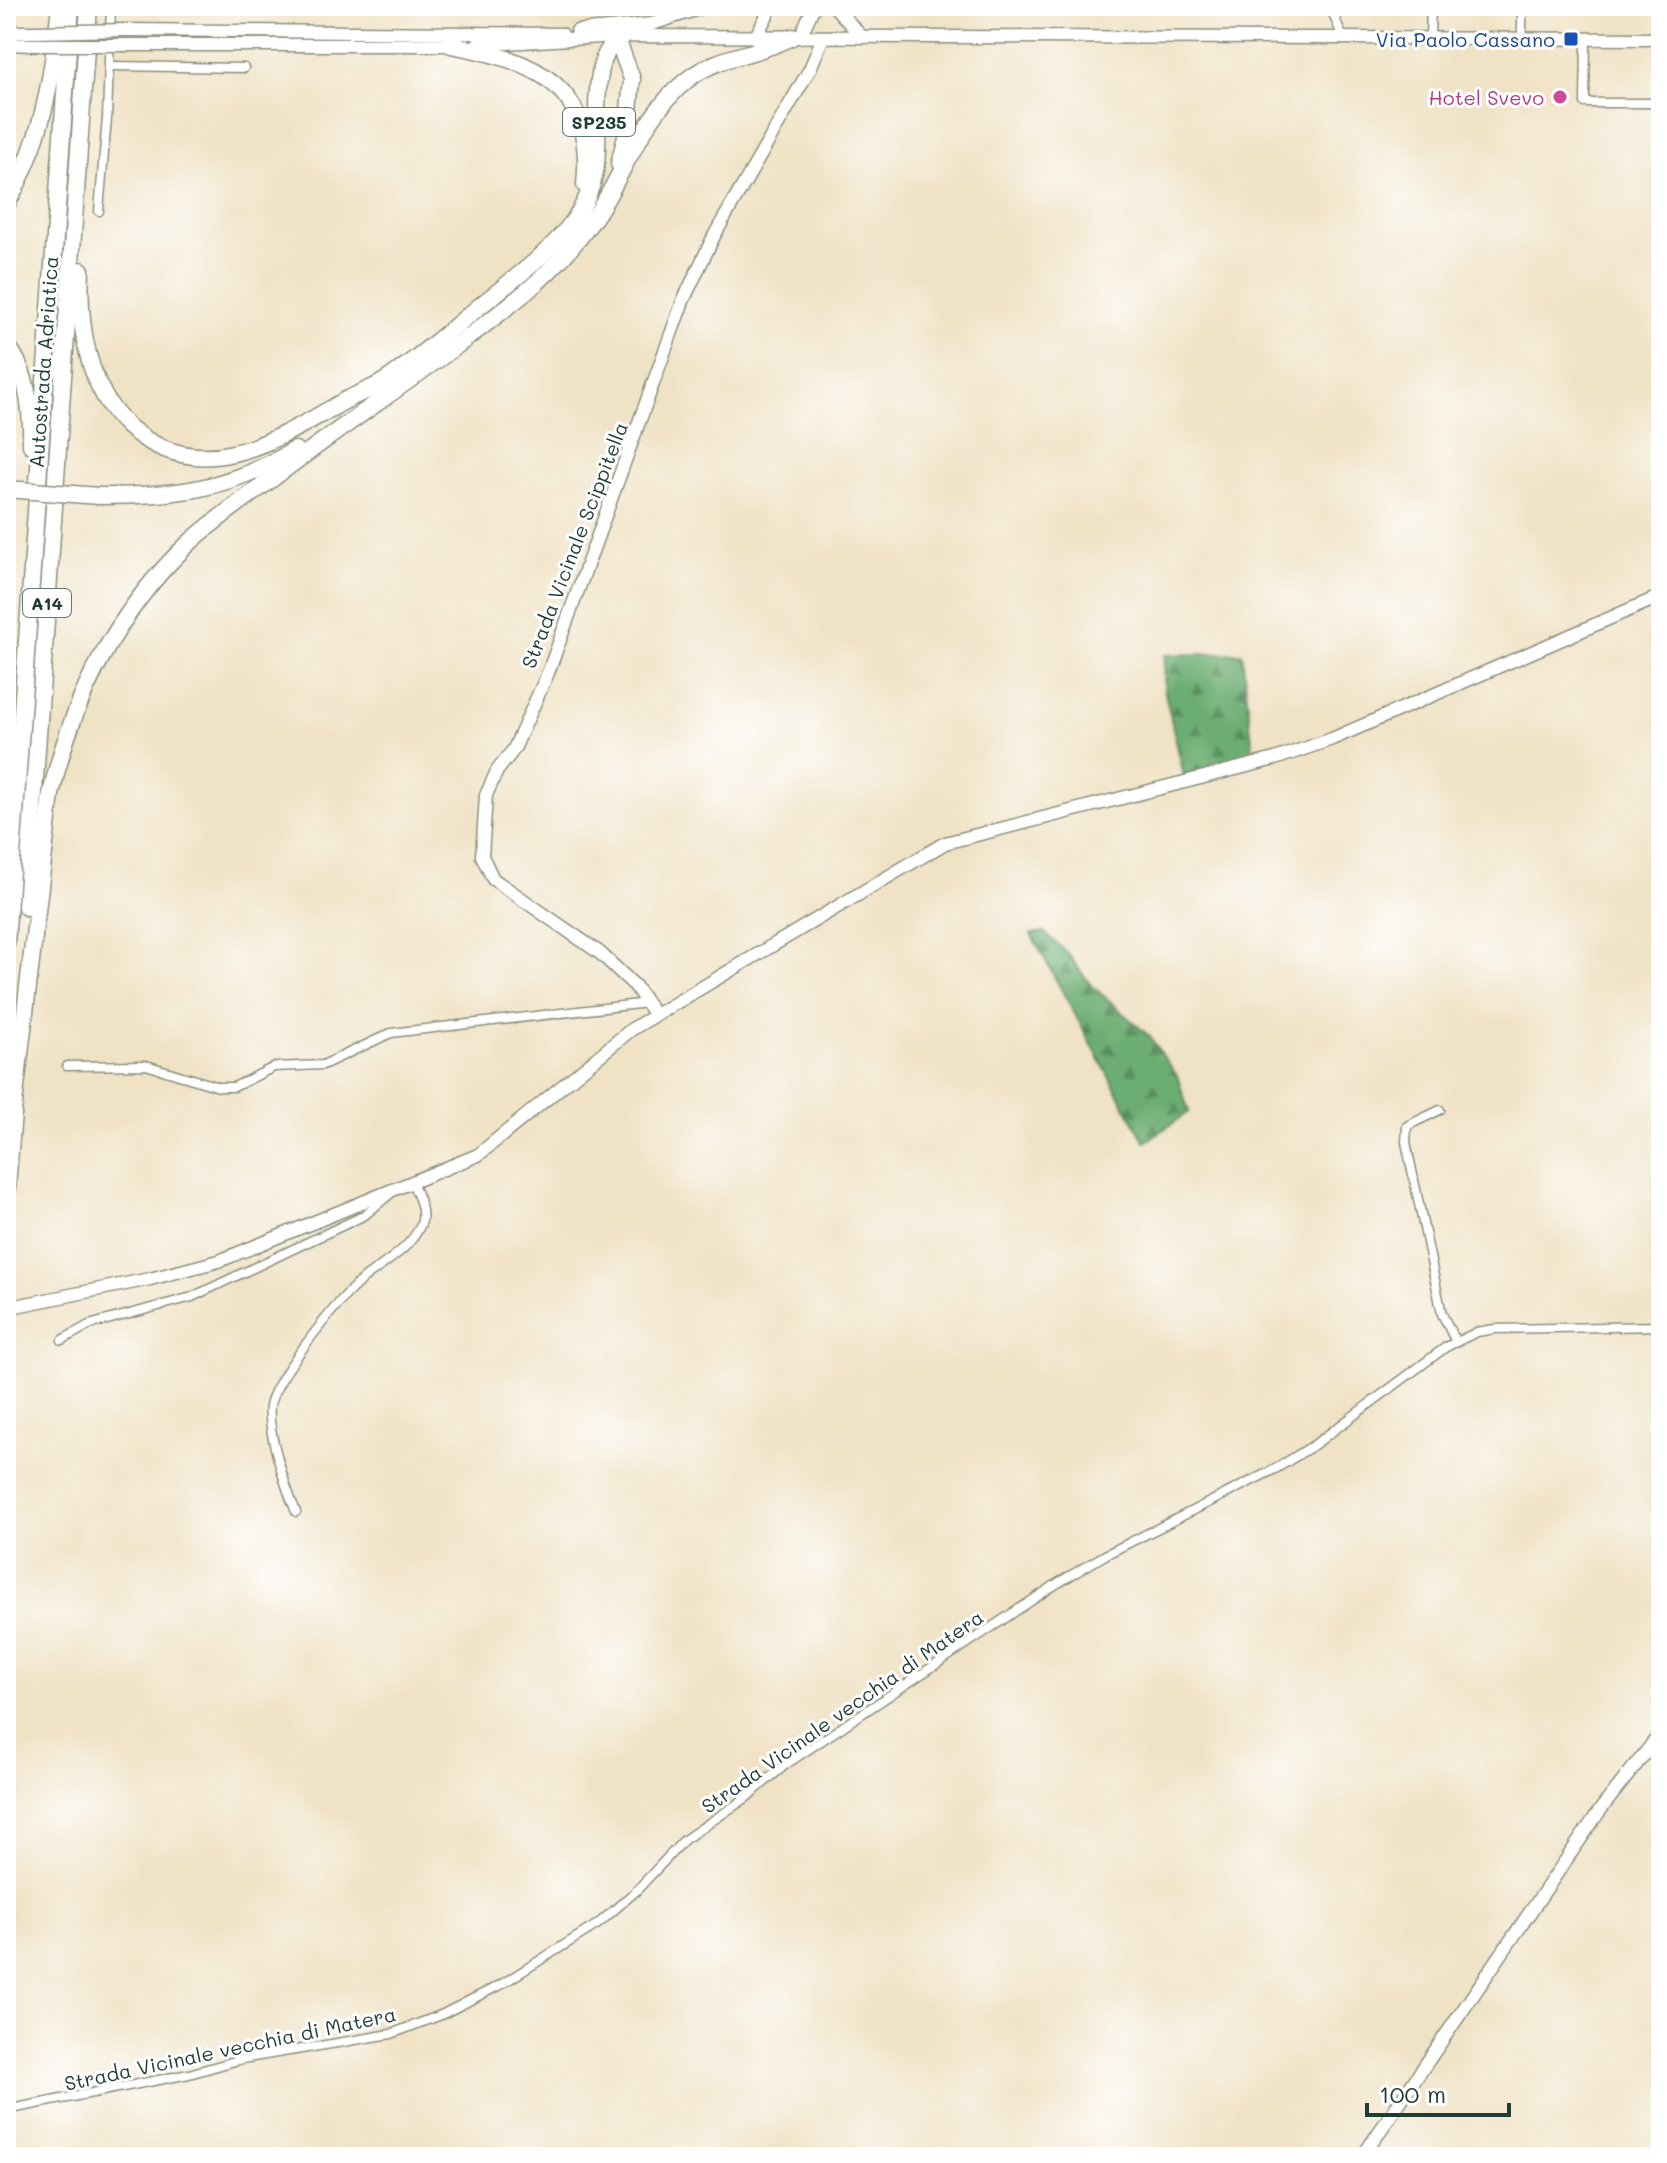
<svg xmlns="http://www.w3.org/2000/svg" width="1667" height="2163" font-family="Mali,sans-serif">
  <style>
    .forest { fill: url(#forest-firs); stroke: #467552; stroke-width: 2 }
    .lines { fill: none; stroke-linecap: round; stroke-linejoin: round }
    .street-casing { stroke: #88907c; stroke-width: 11 }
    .secondary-casing { stroke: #88907c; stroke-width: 15 }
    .highway-casing { stroke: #88907c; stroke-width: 19 }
    .street { stroke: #fff; stroke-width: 8 }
    .secondary { stroke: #fff; stroke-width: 12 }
    .highway { stroke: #fff; stroke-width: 16 }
    .secondary-bridge-casing { stroke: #88907c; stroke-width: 15; stroke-linecap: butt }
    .highway-bridge-casing { stroke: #88907c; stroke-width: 19; stroke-linecap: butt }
    .secondary-bridge { stroke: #fff; stroke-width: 12 }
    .highway-bridge { stroke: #fff; stroke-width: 16 }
    .transit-dot { fill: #1a4fb4; stroke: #fff; stroke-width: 3 }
    .hotel-dot { fill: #d1479c; stroke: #fff; stroke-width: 3 }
    .labels { text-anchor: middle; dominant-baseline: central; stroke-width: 6; stroke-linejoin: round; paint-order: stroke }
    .shield { fill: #fff; stroke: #627771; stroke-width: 2 }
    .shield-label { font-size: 18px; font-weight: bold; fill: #1f3d34 }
    .transit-label { font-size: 20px; fill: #164399; stroke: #fff; text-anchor: end }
    .hotel-label { font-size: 20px; fill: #b23c85; stroke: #fff; text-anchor: end }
    .street-label { font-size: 20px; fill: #1f3d34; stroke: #fff }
  </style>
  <defs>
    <pattern id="forest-firs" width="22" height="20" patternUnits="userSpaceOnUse" patternTransform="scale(2)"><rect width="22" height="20" fill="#6cad71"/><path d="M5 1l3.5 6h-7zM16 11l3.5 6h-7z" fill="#588e5e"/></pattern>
  </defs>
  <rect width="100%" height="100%" fill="#fff"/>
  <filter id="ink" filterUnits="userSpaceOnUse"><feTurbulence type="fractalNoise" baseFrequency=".0125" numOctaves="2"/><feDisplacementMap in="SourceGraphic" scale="16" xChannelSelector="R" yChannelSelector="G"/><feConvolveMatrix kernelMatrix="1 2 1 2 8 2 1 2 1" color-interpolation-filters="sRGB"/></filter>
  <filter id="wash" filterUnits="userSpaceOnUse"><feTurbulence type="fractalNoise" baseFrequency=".006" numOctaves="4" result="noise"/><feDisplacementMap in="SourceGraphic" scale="32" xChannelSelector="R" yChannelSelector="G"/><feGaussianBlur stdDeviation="1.8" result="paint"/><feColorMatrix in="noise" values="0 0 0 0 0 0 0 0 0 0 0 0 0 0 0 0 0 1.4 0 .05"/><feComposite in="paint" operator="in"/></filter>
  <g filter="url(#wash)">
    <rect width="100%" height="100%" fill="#f0e2c5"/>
    <g class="forest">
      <path d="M1242 653 1254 759 1184 776 1164 688 1165 655Z"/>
      <path d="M1044 932 1067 953 1091 985 1149 1036 1177 1076 1189 1112 1145 1142 1031 934Z"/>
    </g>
  </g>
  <g filter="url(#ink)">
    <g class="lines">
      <defs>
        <g id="street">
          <path d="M1330 6 1343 38"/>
          <path d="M1430 39 1431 6"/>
          <path d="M1522 39V6"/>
          <path d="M1586 39 1585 103H1661"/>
          <path d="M110 66 244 68"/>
          <path d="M99 211 107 118 111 6"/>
          <path d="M67 1066 146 1065 219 1087H234L274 1067 323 1065 391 1033 647 1003"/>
          <path d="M1440 1110 1407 1126 1406 1142 1442 1314 1456 1342"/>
          <path d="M62 1340 89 1325 192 1297 365 1215 390 1194"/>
          <path d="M296 1512C286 1488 267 1432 270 1406 273 1381 335 1305 355 1286 376 1266 409 1253 421 1224 426 1211 417 1194 412 1183"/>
          <path d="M6 2110 189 2074 242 2059 391 2034 441 2015 502 1984 598 1924 636 1891 684 1840 746 1798 785 1765 1058 1583 1105 1555 1277 1468 1314 1445 1446 1347 1477 1332 1495 1329 1661 1326"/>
        </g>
        <g id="secondary">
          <path d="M834 6 862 37"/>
          <path d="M125 30 562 34"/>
          <path d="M577 31 652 24 707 6"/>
          <path d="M6 32H35"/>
          <path d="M800 37 814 6"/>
          <path d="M755 38 772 6"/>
          <path d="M6 44 32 45"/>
          <path d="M125 45H457"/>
          <path d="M476 45 616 36 1661 39"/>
          <path d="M654 1014 635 986 600 953 493 879 482 856 486 795 497 771 514 749 548 673 683 301 714 236 810 69 823 37"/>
          <path d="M6 1308 150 1279 219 1261 478 1155 632 1029 945 843 1275 759 1332 739 1661 596"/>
          <path d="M1362 2157 1601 1809 1661 1733"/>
        </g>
        <g id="highway">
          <path d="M616 36 632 79 627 132 619 164"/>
          <path d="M451 45C536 61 595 85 585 185"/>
          <path d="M6 205C43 142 52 78 60 6"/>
          <path d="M81 270C78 323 87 390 129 427 202 490 279 438 346 400 359 393 373 389 385 381 416 360 446 334 475 310 509 282 548 256 574 220 612 167 589 125 601 68 603 56 611 47 616 36"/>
          <path d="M6 344C28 371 32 411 31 445"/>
          <path d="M99 496C176 496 227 490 295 450"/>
          <path d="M26 907 89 6"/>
          <path d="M6 944 71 6"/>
          <path d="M12 1121 51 794C72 699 117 611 188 544 213 521 242 501 269 481 354 416 445 359 527 291 556 267 587 232 606 199 629 159 649 110 687 80 719 54 757 56 792 37"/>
          <path d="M6 1199 13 1113"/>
        </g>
      </defs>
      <use href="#street" class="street-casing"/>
      <use href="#secondary" class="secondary-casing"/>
      <use href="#highway" class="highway-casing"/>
      <use href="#street" class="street"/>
      <use href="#secondary" class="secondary"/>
      <use href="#highway" class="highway"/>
      <defs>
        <g id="secondary-bridge">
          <path d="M35 32 125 30"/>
          <path d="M32 45H125"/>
        </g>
        <path id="highway-bridge" d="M6 489 99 496"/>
      </defs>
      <use href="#secondary-bridge" class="secondary-bridge-casing"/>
      <use href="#highway-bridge" class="highway-bridge-casing"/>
      <use href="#secondary-bridge" class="secondary-bridge"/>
      <use href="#highway-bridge" class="highway-bridge"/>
    </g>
  </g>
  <rect class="transit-dot" x="1563" y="31" width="16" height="16" rx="4"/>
  <circle class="hotel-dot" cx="1560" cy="97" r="8"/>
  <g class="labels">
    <g class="shield">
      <rect x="563" y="108" width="72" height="28" rx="6"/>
      <rect x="23" y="589" width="48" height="28" rx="6"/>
    </g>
    <g class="shield-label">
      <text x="599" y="122">SP235</text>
      <text x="47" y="603">A14</text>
    </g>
    <g class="transit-label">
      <text x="1555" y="39">Via Paolo Cassano</text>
    </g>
    <g class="hotel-label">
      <text x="1544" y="97">Hotel Svevo</text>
    </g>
    <g class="street-label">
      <text transform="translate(43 362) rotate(-86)">Autostrada Adriatica</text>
      <text transform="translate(574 545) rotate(-69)">Strada Vicinale Scippitella</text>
      <text transform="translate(842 1711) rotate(-35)">Strada Vicinale vecchia di Matera</text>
      <text transform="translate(230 2048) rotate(-12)">Strada Vicinale vecchia di Matera</text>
    </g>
  </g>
  <rect width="1667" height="2163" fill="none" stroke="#fff" stroke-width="32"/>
  <path d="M1367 2103v12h142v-12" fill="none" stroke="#1f3d34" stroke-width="4"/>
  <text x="1379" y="2103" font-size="24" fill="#1f3d34" stroke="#ffffff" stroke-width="6" paint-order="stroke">100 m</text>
</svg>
